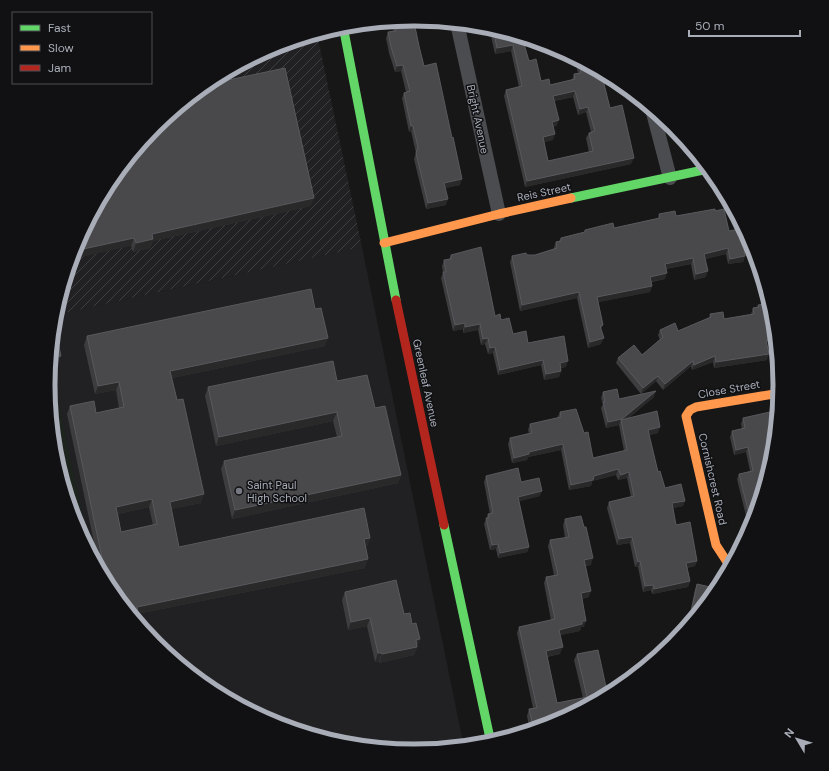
<svg xmlns="http://www.w3.org/2000/svg" width="829" height="771" font-family="'DM Sans',sans-serif">
  <style>
    .built { fill: #212123 }
    .industrial { fill: url(#industrial-furrows) }
    .green { fill: #1d241e }
    .lines { fill: none; stroke-linecap: round; stroke-linejoin: round }
    .street { stroke: #4b4c50; stroke-width: 14 }
    .fast { stroke: #63d668; stroke-width: 9 }
    .slow { stroke: #ff974d; stroke-width: 9 }
    .jam { stroke: #b3261e; stroke-width: 9 }
    .wall { fill: #3d3d3f; fill-rule: evenodd }
    .shaded-wall { fill: #29292a }
    .building { fill: #49494c; stroke: #58595d; fill-rule: evenodd }
    .poi-dot { fill: #757880; stroke: #111113; stroke-width: 1.5 }
    .labels { text-anchor: middle; dominant-baseline: central; stroke-width: 3; stroke-linejoin: round; paint-order: stroke }
    .street-label { font-size: 11px; fill: #a8adb8; stroke: #111113 }
    .poi-label { font-size: 11px; fill: #a8adb8; stroke: #111113; text-anchor: start }
    .rim { fill: none; stroke: #a8adb8; stroke-width: 5 }
  </style>
  <defs>
    <pattern id="industrial-furrows" width="10" height="10" patternUnits="userSpaceOnUse"><rect width="10" height="10" fill="#212123"/><path d="M-1 1l2-2M0 10L10 0M9 11l2-2" fill="none" stroke="#3e3f41"/></pattern>
  </defs>
  <rect width="100%" height="100%" fill="#171717"/>
  <path class="built" d="M362 247 464 747 414 752 343 745 274 724 211 690 155 644 110 589 76 526 55 457 48 385 55 315Z"/>
  <path class="industrial" d="M317 34 362 247 55 315 76 245 156 126 211 81 274 47Z"/>
  <path class="green" d="M50 370H51L91 554 76 526 55 457 48 385Z"/>
  <g class="lines">
    <g class="street">
      <path d="M457 23 499 214"/>
      <path d="M652 109 670 178"/>
    </g>
    <g class="fast">
      <path d="M343 26 396 300"/>
      <path d="M571 198 708 169"/>
      <path d="M444 525 491 743"/>
    </g>
    <g class="slow">
      <path d="M384 243 499 214 571 198"/>
      <path d="M731 568 716 545 686 416 690 410 696 407 780 393"/>
    </g>
    <path class="jam" d="M396 300 444 525"/>
  </g>
  <g class="wall">
    <path d="M415 19 424 25 415 27 419 46 424 66 460 185 445 188 446 205 426 209 414 159 416 153 411 131 409 132 402 98 404 93 406 92 401 71 395 72 389 53 386 38 388 32 393 31 391 21Z"/>
    <path d="M489 27 522 37 529 61 541 81 550 85 572 80 574 74 578 73 575 60 576 58 601 72 610 108 631 164 525 187 504 96 506 90 519 87 511 51 495 54ZM573 97 578 115 586 112 591 132 589 133 586 138 589 152 548 161 544 142 553 140V127L557 125 554 101Z"/>
    <path d="M311 206 153 241 150 248 133 252 131 246 76 245Z"/>
    <path d="M715 211 729 231 753 245 756 254 745 256 743 262 728 264 726 254 705 259 706 277 694 280 691 264 666 269 665 279 652 282V286L650 292 598 302 603 325 601 329V344L588 348 577 298 520 311 510 262 512 256 535 255 554 249V247L556 242 559 241 561 238 584 232 585 230 614 228 658 218 659 214 676 216Z"/>
    <path d="M451 255 495 316 501 320 513 334 566 367 561 368V371L559 377 544 380 541 365 498 375 493 353 488 354 485 344 481 345 478 330 463 333V329L453 331 441 278 443 273 442 266 444 260 449 259Z"/>
    <path d="M758 305 774 314 777 344 767 346V360L714 368 713 362 692 370 691 366 663 390 656 381 641 394 616 363 618 358 642 355 660 340 658 335 660 330 678 331 709 318 710 314 724 319 751 314 753 308 757 307Z"/>
    <path d="M315 309 325 346 172 378 201 503 171 509 179 547 370 538 367 546H365V568L137 614 110 589 100 571 67 414 70 406 96 413 119 408 116 390 95 394 84 345 87 336ZM149 507 153 525 121 532 118 514Z"/>
    <path d="M337 381 375 408 401 475 398 483 232 519 221 469 224 461 337 437 333 421 216 446 205 396 208 387Z"/>
    <path d="M603 392 619 399 654 397 628 418 658 433 649 435 658 472 665 488 685 501 683 506 673 508 676 525 697 561 695 566 687 568 690 581 688 587 652 594 651 590 643 592 638 567H635L630 543 617 545 607 508 609 502 631 497 627 478 618 480 616 475 592 481 591 486 569 490 561 450 528 457 527 460 512 463 508 444 510 438 529 433 528 430 530 424 557 418 560 412 584 433 593 458 624 451 619 425 606 428 601 408 603 404 601 398Z"/>
    <path d="M743 418 774 457 756 515V514L746 516 737 479 739 474 750 471 746 452 734 455 730 437 732 431 742 429 741 424Z"/>
    <path d="M486 476 521 482 540 496 519 501 529 547 527 552 498 558 496 549 490 550 484 524 488 514H490L484 482Z"/>
    <path d="M565 519 591 565 586 566 589 597 582 599 584 627H581L580 631 560 635V654L547 657 557 703 583 698 574 660 577 654 608 696 555 724 530 731 527 716 529 709 533 708 517 633 519 627 551 620 544 583 546 577 554 575 548 546 550 540 565 538 563 525Z"/>
    <path d="M697 584 719 589 695 619 689 617 695 590Z"/>
    <path d="M345 592 404 614 412 624 420 639 414 655 379 663V661L375 662 367 626 348 630 342 600Z"/>
  </g>
  <g class="shaded-wall">
    <path d="M424 20H426L424 25 412 28 414 22Z"/>
    <path d="M513 45 511 51 495 54 497 48Z"/>
    <path d="M403 65 401 71 395 72 397 66Z"/>
    <path d="M575 91 573 97 551 101 553 96Z"/>
    <path d="M588 107 586 112 578 115 580 109Z"/>
    <path d="M559 120 557 125 550 127 552 122Z"/>
    <path d="M411 126H413L411 131 409 132Z"/>
    <path d="M555 134 553 140 541 143 543 137Z"/>
    <path d="M634 158 631 164 525 187 527 181Z"/>
    <path d="M462 179 460 185 442 189 444 183Z"/>
    <path d="M314 198 311 206 153 241 150 248 133 252 136 243 152 234Z"/>
    <path d="M448 199 446 205 426 209 428 203Z"/>
    <path d="M134 238 131 246 72 259 74 251Z"/>
    <path d="M728 248 726 254 702 260 704 254Z"/>
    <path d="M754 249 756 254 745 256 743 262 728 264 730 259 744 251Z"/>
    <path d="M693 258 691 264 663 269 665 264Z"/>
    <path d="M708 271 706 277 694 280 696 274Z"/>
    <path d="M667 273 665 279 648 282 650 277Z"/>
    <path d="M652 286 650 292 595 303 597 297Z"/>
    <path d="M579 292 577 298 520 311 522 305Z"/>
    <path d="M465 323 463 329 453 331 455 325Z"/>
    <path d="M480 324 478 330 463 333 465 327Z"/>
    <path d="M328 338 325 346 167 379 170 371Z"/>
    <path d="M488 338 485 344 481 345 483 339Z"/>
    <path d="M604 338 601 344 588 348 590 342Z"/>
    <path d="M776 339 777 344 764 347 766 341Z"/>
    <path d="M495 347 493 353 488 354 490 348Z"/>
    <path d="M769 354 767 360 714 368 716 362Z"/>
    <path d="M61 356 58 364 50 366 51 358Z"/>
    <path d="M715 356 713 362 692 370 694 365Z"/>
    <path d="M543 360 541 365 498 375 500 370Z"/>
    <path d="M568 361 566 367 558 368 560 363Z"/>
    <path d="M693 361 691 366 663 390 665 384Z"/>
    <path d="M561 371 559 377 544 380 546 374Z"/>
    <path d="M658 376 656 381 641 394 643 388Z"/>
    <path d="M119 382 116 390 95 394 98 386Z"/>
    <path d="M656 391 654 397 622 424 621 420 619 425 606 428 608 422Z"/>
    <path d="M337 412 333 421 216 446 219 437Z"/>
    <path d="M660 427 658 433 646 436 648 430Z"/>
    <path d="M563 444 561 450 528 457 527 460 512 463 514 458 529 452Z"/>
    <path d="M748 447 746 452 734 455 736 450Z"/>
    <path d="M618 469 616 475 592 481 591 486 569 490 571 485 594 476Z"/>
    <path d="M629 472 627 478 618 480 621 475Z"/>
    <path d="M401 475 398 483 232 519 235 510Z"/>
    <path d="M542 491 540 496 516 502 518 497Z"/>
    <path d="M204 494 201 503 166 510 170 502Z"/>
    <path d="M152 499 149 507 113 515 116 507Z"/>
    <path d="M685 501 683 506 670 509 672 503Z"/>
    <path d="M758 508 756 514 746 516 748 510Z"/>
    <path d="M632 537 630 543 617 545 619 539Z"/>
    <path d="M370 538 367 546 361 547 364 539Z"/>
    <path d="M498 544 496 549 490 550 492 545Z"/>
    <path d="M529 547 527 552 498 558 500 553Z"/>
    <path d="M593 558 591 565 582 566 584 560Z"/>
    <path d="M368 559 365 568 137 614 135 620 130 614 137 607Z"/>
    <path d="M640 561 638 567H635L638 562Z"/>
    <path d="M697 561 695 566 684 568 686 563Z"/>
    <path d="M690 581 688 587 652 594 654 589Z"/>
    <path d="M653 585 651 590 643 592 645 586Z"/>
    <path d="M591 591 589 597 578 600 581 593Z"/>
    <path d="M370 618 367 626 348 630 351 622Z"/>
    <path d="M582 621H586L584 627H581L580 631 556 636 559 630Z"/>
    <path d="M420 639 414 655 379 663 382 654 416 640Z"/>
    <path d="M563 647 560 654 544 657 546 651Z"/>
    <path d="M378 653H382L379 661 375 662Z"/>
  </g>
  <g class="building">
    <path d="M415 19 424 20 414 22 419 46 424 66 436 63 452 138 453 137 462 179 444 183 448 199 428 203 416 153 418 147 413 126H411L404 93 410 91 403 65 397 66 391 47 388 32 396 31 394 21Z"/>
    <path d="M493 28 522 37 529 61 536 59 541 81 549 79 550 85 575 79 574 74 581 73 578 59 601 72 610 108 622 105 634 158 527 181 506 90 522 86 513 45 497 48ZM575 91 580 109 588 107 595 131 589 133 593 151 548 161 543 137 555 134 552 122 559 120 553 96Z"/>
    <path d="M285 68 314 198 152 234 153 239 136 243 134 238 74 251 76 245 110 182 156 126 205 85Z"/>
    <path d="M715 209V211L724 209 729 231 744 228 753 245 754 249 744 251 745 256 730 259 728 248 704 254 708 271 696 274 693 258 665 264 667 273 650 277 652 286 597 297 603 325 600 326 604 338 590 342 579 292 522 305 512 256 526 253 527 255H535L557 248 556 242 561 241V238L585 232V230L613 223 614 228 660 218 659 214 675 211 676 216Z"/>
    <path d="M481 247 495 316 500 314 501 320 509 318 513 334 526 331 528 343 564 336 568 361 560 363 561 371 546 374 543 360 500 370 495 347 490 348 488 338 483 339 480 324 465 327V323L455 325 443 272H446L444 260 451 259V255Z"/>
    <path d="M311 289 315 309 321 308 328 338 170 371 177 400 183 399 204 494 170 502 179 547 364 508 370 538 364 539 368 559 137 607 138 612 130 614 108 586 70 406 94 401 96 413 124 407 119 382 98 386 87 336ZM152 499 157 524 121 532 116 507Z"/>
    <path d="M770 303 774 314 776 339 766 341 769 354 716 362 715 356 694 365 693 361 665 384 658 376 643 388 618 358 634 345 642 355 663 337 660 330 675 323 678 331 711 317 710 314 723 312 724 319 754 314 753 308 759 307 758 305Z"/>
    <path d="M54 324 61 356 51 358Z"/>
    <path d="M333 361 337 381 367 375 375 408 385 406 401 475 235 510 224 461 342 436 337 412 219 437 208 387Z"/>
    <path d="M617 389 619 399 656 391 622 419 608 422 603 402H605L603 392Z"/>
    <path d="M576 409 584 433 588 432 593 458 627 450 621 420 657 411 660 427 648 430 658 472 660 471 665 488 681 484 685 501 672 503 676 525 690 522 697 561 686 563 690 581 654 589 653 585 645 586 640 561 638 562 632 537 619 539 609 502 634 496 629 472 621 475 618 469 594 476 593 480 571 485 563 444 529 452V454L514 458 510 438 532 433 530 424 561 417 560 412Z"/>
    <path d="M779 410 774 457 758 509 748 510 739 474 753 471 748 447 736 450 732 431 745 428 743 418Z"/>
    <path d="M518 468 521 482 539 478 542 491 518 497 529 547 500 553 498 544 492 545 486 518H489L488 514 493 513 486 476Z"/>
    <path d="M581 516 584 527H586L593 558 584 560 591 591 581 593 586 621H582V624L559 630 563 647 546 651 557 703 587 697 577 654 598 650 608 696 555 724 534 730 529 709 537 708 519 627 555 619 546 577 558 575 550 540 569 537 565 519Z"/>
    <path d="M396 580 404 614 410 613 412 624 416 623 420 639 416 640 417 647 382 654V653H378L370 618 351 622 345 592Z"/>
    <path d="M697 584 719 589 699 614 691 612Z"/>
  </g>
  <circle class="poi-dot" cx="239" cy="491" r="4"/>
  <g class="labels">
    <g class="street-label">
      <text transform="translate(478 119) rotate(78)">Bright Avenue</text>
      <text transform="translate(544 192) rotate(-12)">Reis Street</text>
      <text transform="translate(426 383) rotate(78)">Greenleaf Avenue</text>
      <text transform="translate(729 389) rotate(-10)">Close Street</text>
      <text transform="translate(713 479) rotate(77)">Cornishcrest Road</text>
    </g>
    <g class="poi-label">
      <text x="247" y="485">Saint Paul<tspan x="247" dy="13">High School</tspan></text>
    </g>
  </g>
  <path d="M0 0H829V771H0ZM55 385a359 359 0 1 1 718 0a359 359 0 1 1-718 0Z" fill="#111113" fill-rule="evenodd"/>
  <path class="rim" d="M55 385a359 359 0 1 1 718 0a359 359 0 1 1-718 0Z"/>
  <rect x="12" y="12" width="140" height="72" fill="#111113" stroke="#4d4f55"/>
  <rect x="20" y="25" width="20" height="6" fill="#63d668" stroke="#4d4f55"/>
  <text x="48" y="32" font-size="12" fill="#a8adb8">Fast</text>
  <rect x="20" y="45" width="20" height="6" fill="#ff974d" stroke="#4d4f55"/>
  <text x="48" y="52" font-size="12" fill="#a8adb8">Slow</text>
  <rect x="20" y="65" width="20" height="6" fill="#b3261e" stroke="#4d4f55"/>
  <text x="48" y="72" font-size="12" fill="#a8adb8">Jam</text>
  <g transform="translate(797 739) rotate(308)" stroke="#111113" stroke-width="3" paint-order="stroke">
  <path d="M0-3L7 15L0 10L-7 15Z" fill="#a8adb8"/>
  <text y="-6" font-size="11" font-weight="bold" text-anchor="middle" fill="#a8adb8">N</text>
  </g>
  <path d="M689 30v6h111v-6" fill="none" stroke="#a8adb8" stroke-width="2"/>
  <text x="695" y="30" font-size="12" fill="#a8adb8" stroke="#111113" stroke-width="3" paint-order="stroke">50 m</text>
</svg>
